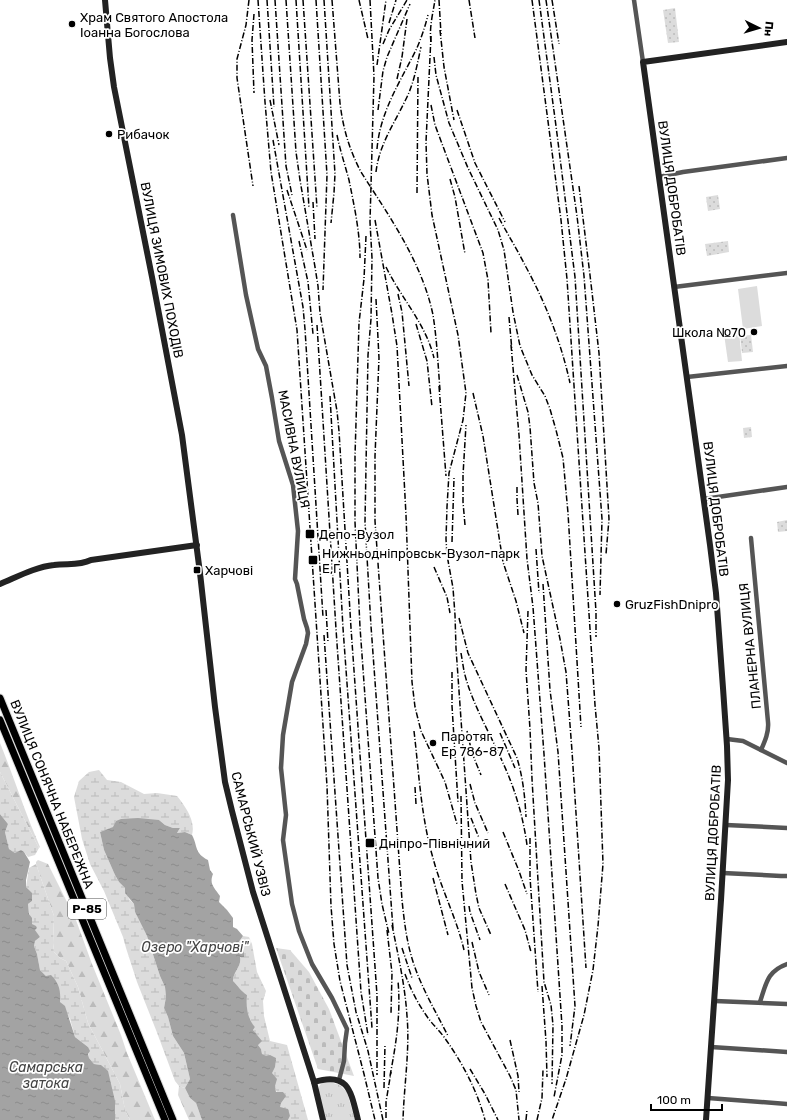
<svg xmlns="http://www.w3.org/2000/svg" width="787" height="1120" font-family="Rubik,sans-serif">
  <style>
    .grass { fill: url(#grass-tufts) }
    .forest { fill: url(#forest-firs) }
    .wetland { fill: url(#wetland-marsh) }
    .cemetery { fill: url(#cemetery-stones) }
    .park { fill: url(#park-dots) }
    .pitch { fill: #dcdcdc }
    .water { fill: url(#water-ripples) }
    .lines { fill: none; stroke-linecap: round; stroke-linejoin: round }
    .primary-casing { stroke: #dbdbdb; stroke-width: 9 }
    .street { stroke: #555; stroke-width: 4.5 }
    .secondary { stroke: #222; stroke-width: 6 }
    .primary { stroke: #000; stroke-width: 7 }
    .rail { stroke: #000; stroke-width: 1.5; stroke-dasharray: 6 2 1 2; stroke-linecap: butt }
    .poi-dot { fill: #000; stroke: #fff; stroke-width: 1.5 }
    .labels { text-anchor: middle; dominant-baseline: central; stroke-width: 3.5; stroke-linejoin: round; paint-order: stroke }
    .shield { fill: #fff; stroke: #4c4c4c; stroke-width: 1 }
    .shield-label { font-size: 12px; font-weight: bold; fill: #000 }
    .poi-label { font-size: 13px; fill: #000; stroke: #fff; text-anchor: start }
    .street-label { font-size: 13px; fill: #000; stroke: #fff }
    .water-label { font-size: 14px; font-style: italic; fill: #444; stroke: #fff }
  </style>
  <defs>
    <pattern id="grass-tufts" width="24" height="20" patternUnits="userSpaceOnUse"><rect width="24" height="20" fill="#dcdcdc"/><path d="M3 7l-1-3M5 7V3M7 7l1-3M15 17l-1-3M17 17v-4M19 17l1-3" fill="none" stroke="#bbb"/></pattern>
    <pattern id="forest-firs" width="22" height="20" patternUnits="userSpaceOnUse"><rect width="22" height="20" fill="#dcdcdc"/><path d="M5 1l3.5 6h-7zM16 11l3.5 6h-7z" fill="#bbb"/></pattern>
    <pattern id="wetland-marsh" width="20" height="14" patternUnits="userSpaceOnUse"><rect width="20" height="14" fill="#dcdcdc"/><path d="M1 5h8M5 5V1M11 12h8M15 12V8" fill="none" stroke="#bbb"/></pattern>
    <pattern id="cemetery-stones" width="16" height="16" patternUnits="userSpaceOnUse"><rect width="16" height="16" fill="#dcdcdc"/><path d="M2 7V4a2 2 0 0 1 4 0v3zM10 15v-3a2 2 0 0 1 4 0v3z" fill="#bbb"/></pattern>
    <pattern id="park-dots" width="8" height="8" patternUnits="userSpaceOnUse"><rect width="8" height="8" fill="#dcdcdc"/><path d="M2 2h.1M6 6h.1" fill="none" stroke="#bbb" stroke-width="1.8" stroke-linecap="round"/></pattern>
    <pattern id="water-ripples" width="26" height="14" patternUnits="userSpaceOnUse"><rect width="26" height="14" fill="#a3a3a3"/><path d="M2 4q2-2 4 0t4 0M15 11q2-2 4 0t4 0" fill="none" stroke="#8b8b8b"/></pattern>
  </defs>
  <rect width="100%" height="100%" fill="#fff"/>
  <path class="grass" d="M330 1082 340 1085 347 1092 355 1120H325C324 1113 315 1089 321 1084 323 1082 327 1083 330 1082Z"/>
  <g class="forest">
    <path d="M0 743C14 777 25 813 40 847L39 848 0 772Z"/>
    <path d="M38 860 48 864 76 920 92 964 121 1035 127 1053 155 1120H130L125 1110 120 1084 88 1023 78 987 66 961 60 958 54 952 53 943 54 916 36 864V862Z"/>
    <path d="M179 1086 185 1088 190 1098 196 1103 202 1120H189L178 1095Z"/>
  </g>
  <g class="wetland">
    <path d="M99 770 107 780 121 782 144 794 157 793 177 796C185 806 196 821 192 835L185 832 177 833 180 828H173L165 825 159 820 116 821 114 827 100 832 104 850 115 875 119 882 125 888 129 899 134 904 135 912 147 936 160 976 165 987 166 997 164 1008 168 1017 173 1036 184 1053 190 1079 185 1088 179 1086 175 1081 156 1030 137 982 126 948 123 937 104 891 90 864 82 839 74 797 79 781 89 772Z"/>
    <path d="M0 772 39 848 35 855 28 857 24 852 15 853 9 849 5 832 8 824 0 814Z"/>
    <path d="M36 864 54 916 53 943 54 952 60 958 66 961 78 987 88 1023 120 1084 125 1110 130 1120H115L101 1065 94 1064 89 1058 88 1047 75 1037 70 1019 60 1002V997L46 976 40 970 37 954 34 946 35 941 40 937C31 927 29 916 28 904L32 901 29 891 26 887 29 868Z"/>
    <path d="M243 936 249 937 252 944 257 972 266 991 263 1001 264 1016 270 1041 287 1045 308 1120H288L290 1116 279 1108 281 1103C279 1099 277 1094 276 1090 274 1080 270 1059 262 1054L261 1049 258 1045 253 1030 255 1027C246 1018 246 1007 247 995 241 991 238 986 233 981 233 971 242 967 240 957H244V953L243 949 239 947 238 943Z"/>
  </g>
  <path class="cemetery" d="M276 948 290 950 309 972 329 1009 354 1076 318 1069Z"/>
  <g class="park">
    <path d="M675 8 679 42 668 43 663 10Z"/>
    <path d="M718 195 720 209 708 211 706 197Z"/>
    <path d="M728 241 729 252 707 256 705 244Z"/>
    <path d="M751 335 753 352 742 353 740 336Z"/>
    <path d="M751 427 752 437 744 438 743 428Z"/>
    <path d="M787 520V531L778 532 777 522Z"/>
  </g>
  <g class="pitch">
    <path d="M757 286 762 326 743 329 738 289Z"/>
    <path d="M739 332 742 361 728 362 724 334Z"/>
  </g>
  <g class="water">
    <path d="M0 814 8 824 5 832 9 849 15 853 21 850 24 852 30 862 26 880V887L32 893V901L28 904 29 914 32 918V924L36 926 37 928 35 930 40 937 35 941 34 946 37 954 40 970 46 976 51 975C59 983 61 991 60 1002L65 1006 75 1037 88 1047 90 1051 88 1054 89 1058 94 1064 101 1065 108 1071 115 1101V1120H0Z"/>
    <path d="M138 818 159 820 165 825 173 828H180L177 833 185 832 192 835C198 846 194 853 208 860L210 870 213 874C209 884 214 887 220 896L219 902 227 910 233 918V927L237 929 243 936 238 943 239 947 243 948 244 953V957H240C242 967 233 971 233 981 238 986 241 991 247 995 246 1007 247 1018 255 1027L253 1030 262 1041 258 1045 261 1049 262 1054 266 1056 270 1055 276 1058 275 1067 272 1073 277 1079 275 1086 276 1092H283L286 1096 281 1103 280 1107 288 1109 290 1116 288 1120H202L196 1103 190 1098 185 1088 190 1079 184 1053 173 1036 168 1017 164 1008 166 997 165 987 160 976 147 936 135 912 134 904 125 893V888L119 882 115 875 104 850 100 832 113 827 116 821 121 819Z"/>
  </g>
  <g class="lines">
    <defs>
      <g id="primary">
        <path d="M0 698 173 1120"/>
        <path d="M0 720 165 1120"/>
      </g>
    </defs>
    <use href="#primary" class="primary-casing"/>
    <g class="street">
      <path d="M634 0 643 62"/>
      <path d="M659 177 683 172 787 158"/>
      <path d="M233 215 246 295 258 349 266 366 272 398 279 441 293 485 298 531 295 579 297 584 304 619 307 628 308 633 306 644 292 682 283 735 281 768 286 815 283 840 292 904 299 931 312 964 332 998 347 1029 345 1043 344 1061 339 1080"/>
      <path d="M674 287 787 273"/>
      <path d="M687 377 787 366"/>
      <path d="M704 499 787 487"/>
      <path d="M751 538 768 722C769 732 765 741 761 750"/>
      <path d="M727 739 743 741 787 763"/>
      <path d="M726 825 787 828"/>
      <path d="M723 873 781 876H787"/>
      <path d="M715 1001 787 1004"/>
      <path d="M760 1002C766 984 767 971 787 964"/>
      <path d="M711 1047 787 1052"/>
      <path d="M708 1098 787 1104"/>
    </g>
    <g class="secondary">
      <path d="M105 0 110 58 114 87 152 277 182 435 200 573 215 707 225 782 232 811 253 892 314 1082 323 1120"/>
      <path d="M0 584C17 577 35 567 54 565 67 563 79 566 91 560L197 545"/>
      <path d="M314 1082C349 1071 351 1092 358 1120"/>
      <path d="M706 1120 721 900 728 780 727 746 723 688 716 593 710 545 643 62 787 42"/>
    </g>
    <use href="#primary" class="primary"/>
    <g class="rail">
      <path d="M249 0 246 25 237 59V78L253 186"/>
      <path d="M258 0 265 102 271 172 297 330 327 786 331 906 334 944 340 981 364 1074 375 1120"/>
      <path d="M267 0 274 107"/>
      <path d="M275 0 286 166 292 195"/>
      <path d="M286 0 296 152 300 180 315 267 318 286 320 313 337 411 339 431 351 628 377 995V1075"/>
      <path d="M296 0 309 208"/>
      <path d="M303 0 317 208"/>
      <path d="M316 0 327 175 323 290"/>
      <path d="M324 0 335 174 334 193 331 223"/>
      <path d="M332 0 340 103C343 128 349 149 361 172 389 216 422 262 433 315 437 340 438 365 440 390"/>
      <path d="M359 0 368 39"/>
      <path d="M370 0 374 76 370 222 372 258 371 319 368 355 365 522 371 626 393 929"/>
      <path d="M439 0 441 34"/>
      <path d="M469 0 475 38"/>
      <path d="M532 0 561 220 567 279 595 705 599 748 603 864 598 926 593 970 584 1015 566 1079 552 1120"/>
      <path d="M539 0 556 126 575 277 596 612V637"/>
      <path d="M546 0 577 216 584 276 602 519 600 595"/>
      <path d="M552 0 559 44"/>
      <path d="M254 14 252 40 254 93"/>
      <path d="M389 23 396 0"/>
      <path d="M440 30 444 67 454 120"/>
      <path d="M431 36 426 142 427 174 432 215 458 335 466 393 463 420 449 473 447 507 446 539 447 555 453 588 455 615 456 648 471 862 476 894 479 908 491 935"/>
      <path d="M431 42C429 28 433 13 435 0"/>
      <path d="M383 44 389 30 407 0"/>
      <path d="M434 57 436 75 449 123 468 168 498 230 504 250 513 312 520 346 532 375 545 396 550 409 556 430 563 458 568 513 581 727"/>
      <path d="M377 65 386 0"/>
      <path d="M397 79 402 57 407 19"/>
      <path d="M270 100 279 145"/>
      <path d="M431 105 435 125 483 253 488 280 491 333"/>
      <path d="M378 110 383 71 387 57 410 4"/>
      <path d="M457 110 475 163 505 222"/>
      <path d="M337 135C340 150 345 165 349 180 354 205 360 232 360 258"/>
      <path d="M273 140 303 307 305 329 323 617"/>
      <path d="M377 149C380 112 400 82 416 50 421 39 425 27 428 15"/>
      <path d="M376 172C379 145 394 124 405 101 414 84 417 65 421 47"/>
      <path d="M450 179 455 197 465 254"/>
      <path d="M579 186 590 275 599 353 609 519 606 554"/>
      <path d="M287 190 307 250"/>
      <path d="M417 193 418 77"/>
      <path d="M313 202 315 239"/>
      <path d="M499 218C508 235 518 251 526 267 546 304 561 342 570 383"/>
      <path d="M375 220 392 314 397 346 406 515 412 682 415 707 421 731 445 782 457 824"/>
      <path d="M366 236 364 279 359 323 355 456V522L360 627 378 878 382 904 389 934"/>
      <path d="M299 241 308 282 313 334"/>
      <path d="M386 267C401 298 426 324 434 358"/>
      <path d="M398 294 402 312 409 386"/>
      <path d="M376 299 379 358 375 456V521L402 900C404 919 406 937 411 955 419 984 435 1010 448 1036"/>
      <path d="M509 317 512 351"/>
      <path d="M416 324 427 361 432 407"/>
      <path d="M317 325 336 629 361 992 368 1035"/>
      <path d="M511 345 519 435 527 559 533 607 544 754 562 1026V1055L554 1097"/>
      <path d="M517 375 528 412 530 427 534 483 538 503 542 556 560 639 566 672 572 751 586 968"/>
      <path d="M439 386 446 476"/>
      <path d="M473 393 483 436 503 562 516 601 524 633"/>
      <path d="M330 396 343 628 372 1028"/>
      <path d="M517 487V499L518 515"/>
      <path d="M465 525 463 502V475L466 425"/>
      <path d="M452 542 454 478"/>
      <path d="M536 549 539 593"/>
      <path d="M434 567 447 597 450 613"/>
      <path d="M543 584 550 690 558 752 575 1006 570 1046"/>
      <path d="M326 610 328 642"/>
      <path d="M528 611 526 670 530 729 532 779 544 982 551 1005 553 1025 552 1084"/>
      <path d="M459 618 468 653 517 758C523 778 525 797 526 817"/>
      <path d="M324 635 347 965 356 1012 368 1051 383 1120"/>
      <path d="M461 653C462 659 463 665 464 671 471 702 490 733 503 763 515 789 523 816 527 845"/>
      <path d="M452 672V706L458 802"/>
      <path d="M414 731C419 773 421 817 433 858 441 889 457 919 464 950"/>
      <path d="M467 731 472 753 481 775"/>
      <path d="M500 733 515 768"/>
      <path d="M470 784 475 803 488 833"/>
      <path d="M415 787 416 804"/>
      <path d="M461 796 462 881 472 988 476 1006 481 1022 510 1076 516 1090 519 1120"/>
      <path d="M471 818 479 838"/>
      <path d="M503 832 519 871 527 894"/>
      <path d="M530 838V877L538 992"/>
      <path d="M433 878 448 935"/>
      <path d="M505 884 525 930 531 952"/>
      <path d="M469 906 470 912 480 940"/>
      <path d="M392 925C398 955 405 985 407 1016 410 1050 404 1085 403 1120"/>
      <path d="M387 930 392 973 391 1014"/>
      <path d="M472 942 479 972 489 995"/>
      <path d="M402 948 412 978"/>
      <path d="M405 974C410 988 417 1002 426 1015 431 1023 438 1029 444 1037 462 1062 477 1090 485 1120"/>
      <path d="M542 986 546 1041 547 1077"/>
      <path d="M510 1040 518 1076 519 1092"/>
      <path d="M470 1069 485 1094 498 1120"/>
      <path d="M390 1076C396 1044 401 1014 398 981"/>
      <path d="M384 1088 385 1044"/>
      <path d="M386 1118V1102L391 1072"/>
      <path d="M526 1120 527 1110"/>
      <path d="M537 1120 542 1098 543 1070"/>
    </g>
  </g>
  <g class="poi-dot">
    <circle cx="72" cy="24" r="4"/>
    <circle cx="109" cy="134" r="4"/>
    <circle cx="754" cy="332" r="4"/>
    <rect x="305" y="529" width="10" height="10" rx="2"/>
    <rect x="308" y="555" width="10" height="10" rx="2"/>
    <rect x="193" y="566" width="8" height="8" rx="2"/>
    <circle cx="617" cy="604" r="4"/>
    <circle cx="433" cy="743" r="4"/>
    <rect x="365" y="838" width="10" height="10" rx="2"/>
  </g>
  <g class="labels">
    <rect class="shield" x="68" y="899" width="38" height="20" rx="3"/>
    <g class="shield-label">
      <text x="87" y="909">Р-85</text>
    </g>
    <g class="poi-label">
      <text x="80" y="17">Храм Святого Апостола<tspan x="80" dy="15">Іоанна Богослова</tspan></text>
      <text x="117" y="134">Рибачок</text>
      <text x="746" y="332" text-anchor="end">Школа №70</text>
      <text x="319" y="534">Депо-Вузол</text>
      <text x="322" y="553">Нижньодніпровськ-Вузол-парк<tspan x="322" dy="15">Е,Г</tspan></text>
      <text x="205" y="570">Харчові</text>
      <text x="625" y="604">GruzFishDnipro</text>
      <text x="441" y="736">Паротяг<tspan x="441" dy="15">Ер 786-87</tspan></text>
      <text x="379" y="843">Дніпро-Північний</text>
    </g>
    <g class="street-label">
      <text transform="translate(672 188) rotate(82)">ВУЛИЦЯ ДОБРОБАТІВ</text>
      <text transform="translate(162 270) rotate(79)">ВУЛИЦЯ ЗИМОВИХ ПОХОДІВ</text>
      <text transform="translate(294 449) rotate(79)">МАСИВНА ВУЛИЦЯ</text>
      <text transform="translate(716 509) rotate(83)">ВУЛИЦЯ ДОБРОБАТІВ</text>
      <text transform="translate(750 646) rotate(-96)">ПЛАНЕРНА ВУЛИЦЯ</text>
      <text transform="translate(52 794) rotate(68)">ВУЛИЦЯ СОНЯЧНА НАБЕРЕЖНА</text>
      <text transform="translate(713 833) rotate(-87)">ВУЛИЦЯ ДОБРОБАТІВ</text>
      <text transform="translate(251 834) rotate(76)">САМАРСЬКИЙ УЗВІЗ</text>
    </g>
    <g class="water-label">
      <text x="195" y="947">Озеро "Харчові"</text>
      <text x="46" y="1067">Самарська<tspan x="46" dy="16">затока</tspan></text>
    </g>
  </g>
  <g transform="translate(759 28) rotate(95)" stroke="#ffffff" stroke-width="3" paint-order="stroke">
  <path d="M0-3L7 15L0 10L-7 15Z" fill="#000000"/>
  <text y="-6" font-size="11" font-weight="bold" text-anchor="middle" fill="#000000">Пн</text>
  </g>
  <path d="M651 1104v6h71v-6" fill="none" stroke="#000000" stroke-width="2"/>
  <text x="657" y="1104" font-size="12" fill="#000000" stroke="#ffffff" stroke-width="3" paint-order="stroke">100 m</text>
</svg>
